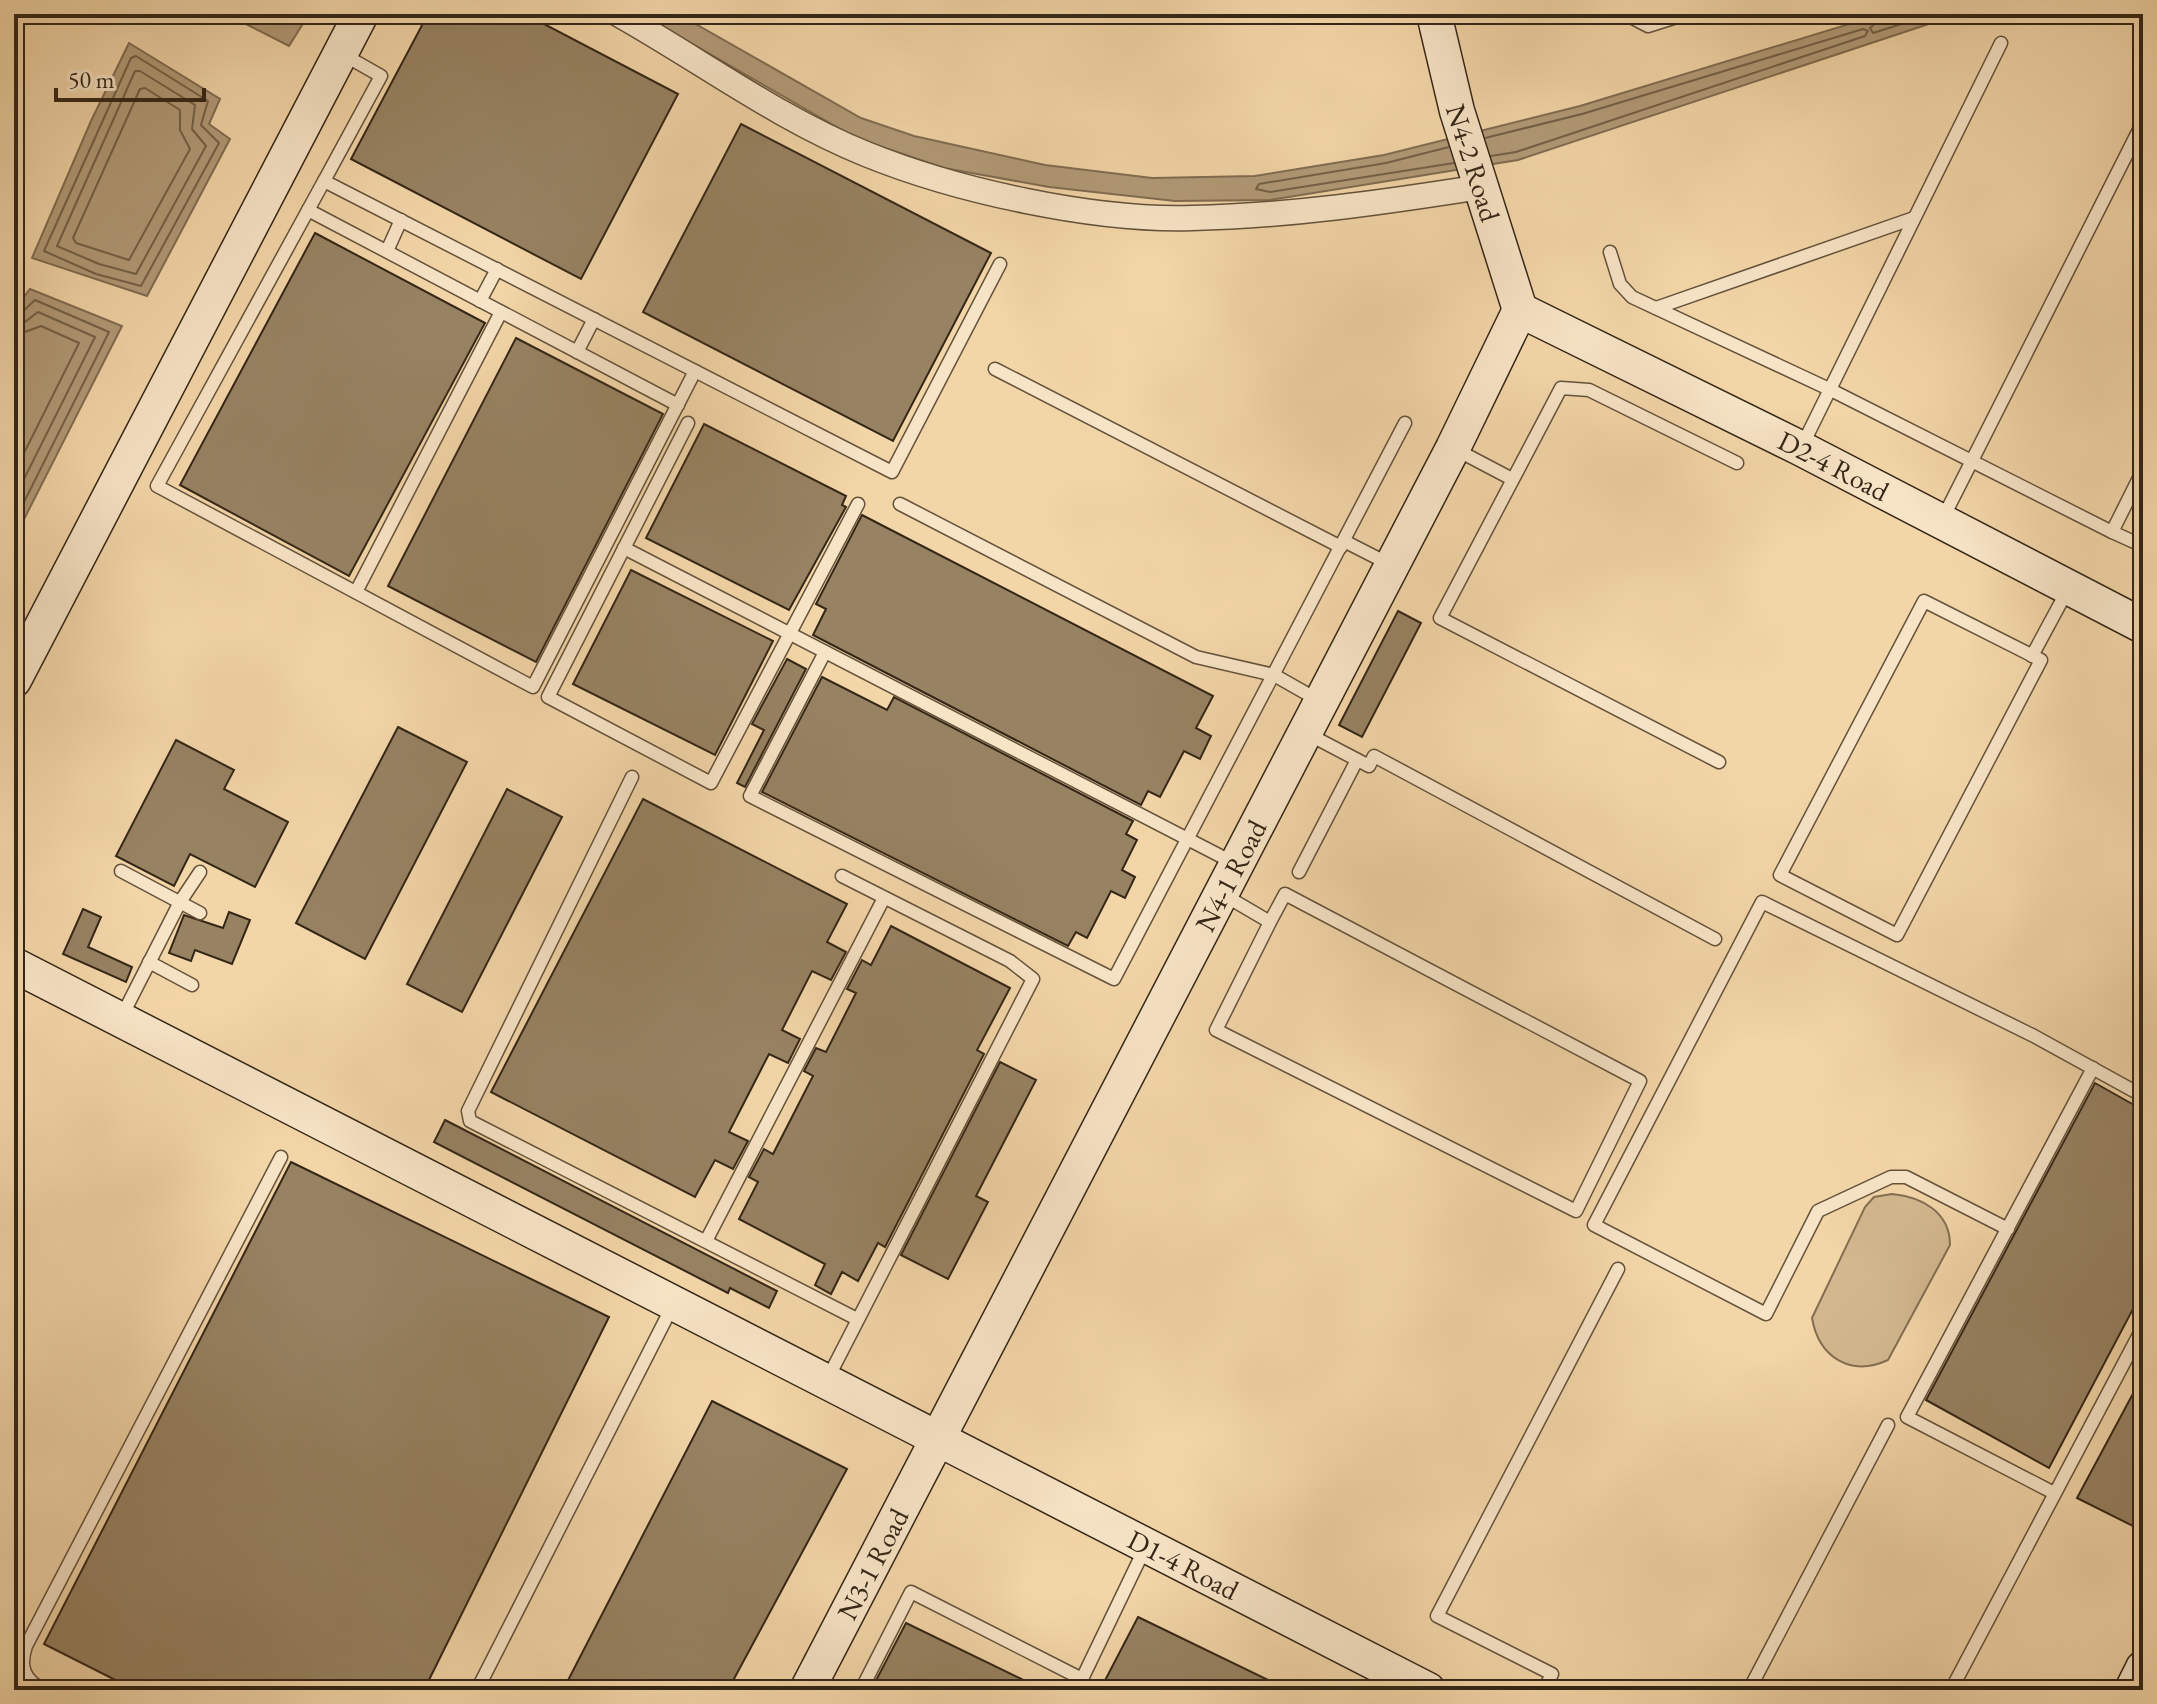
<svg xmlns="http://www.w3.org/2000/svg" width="2157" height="1704" font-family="'EB Garamond',serif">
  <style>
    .green { fill: #d3b88f; stroke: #846f53; stroke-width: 2 }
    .water { fill: #b29a77; stroke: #806c51; stroke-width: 2 }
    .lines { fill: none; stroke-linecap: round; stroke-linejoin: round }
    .shore { stroke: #736047; stroke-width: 2 }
    .building { fill: #978262; stroke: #342617; stroke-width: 2 }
    .lane-casing { stroke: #64523b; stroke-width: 15 }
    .street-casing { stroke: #64523b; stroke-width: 27 }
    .secondary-casing { stroke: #342617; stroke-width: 37 }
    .lane { stroke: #f7e4c6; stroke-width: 12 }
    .street { stroke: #f7e4c6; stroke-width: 24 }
    .secondary { stroke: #f7e4c6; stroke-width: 34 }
    .labels { text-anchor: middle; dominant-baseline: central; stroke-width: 6; stroke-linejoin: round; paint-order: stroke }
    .street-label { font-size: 28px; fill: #342617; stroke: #f7e4c6 }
  </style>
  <rect width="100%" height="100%" fill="#f3d6a8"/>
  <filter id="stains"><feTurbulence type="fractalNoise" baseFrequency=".0025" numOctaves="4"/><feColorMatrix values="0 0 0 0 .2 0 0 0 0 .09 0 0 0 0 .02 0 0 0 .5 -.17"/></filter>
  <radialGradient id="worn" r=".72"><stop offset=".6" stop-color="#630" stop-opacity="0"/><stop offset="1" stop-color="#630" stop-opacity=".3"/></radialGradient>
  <path class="green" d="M1892 1194C1922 1197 1950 1212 1950 1245L1888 1360C1851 1377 1819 1358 1812 1318L1865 1207 1874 1197Z"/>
  <g class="water">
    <path d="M226 14H309L289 46Z"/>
    <path d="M640 14H678L861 118 914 136 1045 165 1152 178 1255 176 1384 155 1580 106 1882 14H1959L1518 160 1270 200 1175 201 1049 187 944 168 856 138Z"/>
    <path d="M129 43 220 99 209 124 230 139 147 296 32 258 91 121Z"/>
    <path d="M30 289 122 326 14 539V310Z"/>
  </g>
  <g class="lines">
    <g class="shore">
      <path d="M1879 14 1878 21 1870 28 1873 33 1933 14"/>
      <path d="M136 56 208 101 201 125 219 143 141 286 96 274 44 251 131 58Z"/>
      <path d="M135 71H140L195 105 192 129 206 146 136 274 99 264 57 246Z"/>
      <path d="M145 88 180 110V130L190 149 129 260 76 243 73 238 140 89Z"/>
      <path d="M1485 138 1582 114 1863 29 1868 31 1865 36 1516 152 1491 156"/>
      <path d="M1449 147 1386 163 1259 184 1256 189 1270 192 1454 163"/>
      <path d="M14 314 21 313 35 300 109 332 14 522"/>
      <path d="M14 324 25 322 38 312 95 337 14 499"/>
      <path d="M14 336 41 326 79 343 14 473"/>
    </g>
  </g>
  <g class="building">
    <path d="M428 14H525L678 94 581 279 351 159Z"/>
    <path d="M741 124 991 253 893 441 643 312Z"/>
    <path d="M315 233 485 323 349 576 180 485Z"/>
    <path d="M516 338 663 414 536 662 388 586Z"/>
    <path d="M704 424 846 496 842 505 846 507 789 610 646 538Z"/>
    <path d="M862 515 1213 696 1196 728 1211 736 1200 759 1184 751 1160 797 1148 791 1141 805 813 635 826 609 816 604Z"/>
    <path d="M631 570 773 641 715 755 573 684Z"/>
    <path d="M1398 611 1421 623 1362 737 1339 725Z"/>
    <path d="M787 659 806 669 745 787 737 783 764 730 752 724Z"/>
    <path d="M822 677 887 710 894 697 1133 821 1126 834 1137 840 1122 870 1135 877 1125 898 1111 891 1087 938 1076 932 1068 946 762 792Z"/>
    <path d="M398 727 467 762 365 959 296 923Z"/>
    <path d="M176 740 234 770 224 789 288 822 255 887 190 854 174 886 116 856Z"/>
    <path d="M507 789 562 817 462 1012 407 984Z"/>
    <path d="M643 799 847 904 827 942 846 952 831 980 812 971 782 1030 800 1039 788 1063 769 1054 729 1132 748 1141 733 1169 715 1160 695 1197 491 1092Z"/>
    <path d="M83 909 101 917 88 947 132 967 126 982 63 954Z"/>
    <path d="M229 912 250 920 232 964 195 950 191 961 169 953 184 915 223 928Z"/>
    <path d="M891 926 1010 988 977 1050 984 1054 885 1247 878 1243 858 1281 842 1272 831 1294 815 1285 825 1264 739 1219 758 1182 749 1177 764 1149 773 1154 813 1076 804 1071 816 1048 826 1052 856 993 847 989 862 960 871 965Z"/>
    <path d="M1000 1062 1036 1080 976 1196 988 1202 948 1279 901 1255Z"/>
    <path d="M2095 1083 2143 1110V1290L2049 1468 1926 1400Z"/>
    <path d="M445 1120 777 1291 769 1308 730 1288 728 1293 434 1142Z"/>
    <path d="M291 1162 609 1317 424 1690H135L44 1644Z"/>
    <path d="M2143 1375V1531L2077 1498Z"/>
    <path d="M712 1401 847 1469 728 1690H563Z"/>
    <path d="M1138 1617 1289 1690H1100Z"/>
    <path d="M906 1623 1044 1690H871Z"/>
  </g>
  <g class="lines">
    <defs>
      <g id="lane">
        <path d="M1625 14 1648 26 1686 14"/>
        <path d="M344 55 381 76 324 181 892 472 1000 264"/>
        <path d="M324 181 157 486 533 687 695 371"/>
        <path d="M308 210 678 405"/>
        <path d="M387 251 401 220"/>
        <path d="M1610 252 1620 284 1632 297 1829 389 2112 532"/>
        <path d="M480 301 497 269"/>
        <path d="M1656 308 1914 218"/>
        <path d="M577 352 594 319"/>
        <path d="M995 369 1341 547"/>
        <path d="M688 423 548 697 711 783 858 504"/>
        <path d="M1802 446 2001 43"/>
        <path d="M1455 449 1512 479"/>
        <path d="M2143 470 2112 532 2143 546"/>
        <path d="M900 504 1196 657 1274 675 1318 700"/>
        <path d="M1942 520 2143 122"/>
        <path d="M1344 541 1389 564"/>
        <path d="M624 548 1236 864"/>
        <path d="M356 592 501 312"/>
        <path d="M1924 601 2041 660 1897 935 1780 875Z"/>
        <path d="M825 652 750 796 1114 979 1405 423"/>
        <path d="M2032 656 2067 591"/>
        <path d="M1308 734 1369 766 1374 756 1715 939"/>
        <path d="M1719 762 1440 618 1561 388 1589 390 1737 463"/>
        <path d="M632 777 468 1111 470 1121 857 1319"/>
        <path d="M121 871 200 913"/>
        <path d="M1299 872 1357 760"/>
        <path d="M1224 895 1270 922 1216 1030 1576 1211 1640 1081 1285 894 1270 922"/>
        <path d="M149 962 192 985"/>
        <path d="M122 1016 180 902 200 872"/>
        <path d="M2008 1229 1906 1177H1891L1818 1211 1766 1314 1594 1225 1762 902 2034 1036 2143 1096"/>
        <path d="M706 1241 884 898"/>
        <path d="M828 1378 1033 979 1010 961 842 876"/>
        <path d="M2054 1493 1907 1417 2093 1068"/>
        <path d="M44 1690C24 1680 19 1667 26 1646L281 1157"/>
        <path d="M477 1690 673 1305"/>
        <path d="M861 1690 911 1592 1082 1679 1145 1548"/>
        <path d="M1544 1690 1552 1674 1437 1616 1618 1269"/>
        <path d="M1749 1690 1888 1425"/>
        <path d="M1951 1690 2143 1327"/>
      </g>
      <path id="street" d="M618 14C700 60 779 119 866 154 957 191 1094 221 1192 218 1289 216 1385 202 1481 187"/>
      <g id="secondary">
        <path id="s1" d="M1434 14 1457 111 1520 310"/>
        <path id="s2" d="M1520 310 1800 448 2143 626"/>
        <path d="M14 680 361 14"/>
        <path id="s3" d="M14 965 1428 1690"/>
        <path id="s4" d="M807 1690 1453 448 1520 310"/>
        <path d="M2132 1690 2143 1668"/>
      </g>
    </defs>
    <use href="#lane" class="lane-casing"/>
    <use href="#street" class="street-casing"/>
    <use href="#secondary" class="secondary-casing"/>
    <use href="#lane" class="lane"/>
    <use href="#street" class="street"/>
    <use href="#secondary" class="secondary"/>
  </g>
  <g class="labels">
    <g class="street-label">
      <text stroke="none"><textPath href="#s1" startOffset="154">N4-2 Road</textPath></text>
      <text stroke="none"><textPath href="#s2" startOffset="350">D2-4 Road</textPath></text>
      <text stroke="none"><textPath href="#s4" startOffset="918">N4-1 Road</textPath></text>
      <text stroke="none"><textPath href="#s4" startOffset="142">N3-1 Road</textPath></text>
      <text stroke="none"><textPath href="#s3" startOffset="1314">D1-4 Road</textPath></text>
    </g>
  </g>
  <rect width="2157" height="1704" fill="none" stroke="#f3d6a8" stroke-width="48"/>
  <rect x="16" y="16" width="2125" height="1672" fill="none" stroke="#342617" stroke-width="4"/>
  <rect x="24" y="24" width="2109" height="1656" fill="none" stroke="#342617" stroke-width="2"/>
  <path d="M56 88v12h148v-12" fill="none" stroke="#342617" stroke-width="4"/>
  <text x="68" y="88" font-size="24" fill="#342617" stroke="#f7e4c6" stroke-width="6" paint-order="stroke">50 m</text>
  <rect width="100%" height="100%" filter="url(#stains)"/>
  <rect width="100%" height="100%" fill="url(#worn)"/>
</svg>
